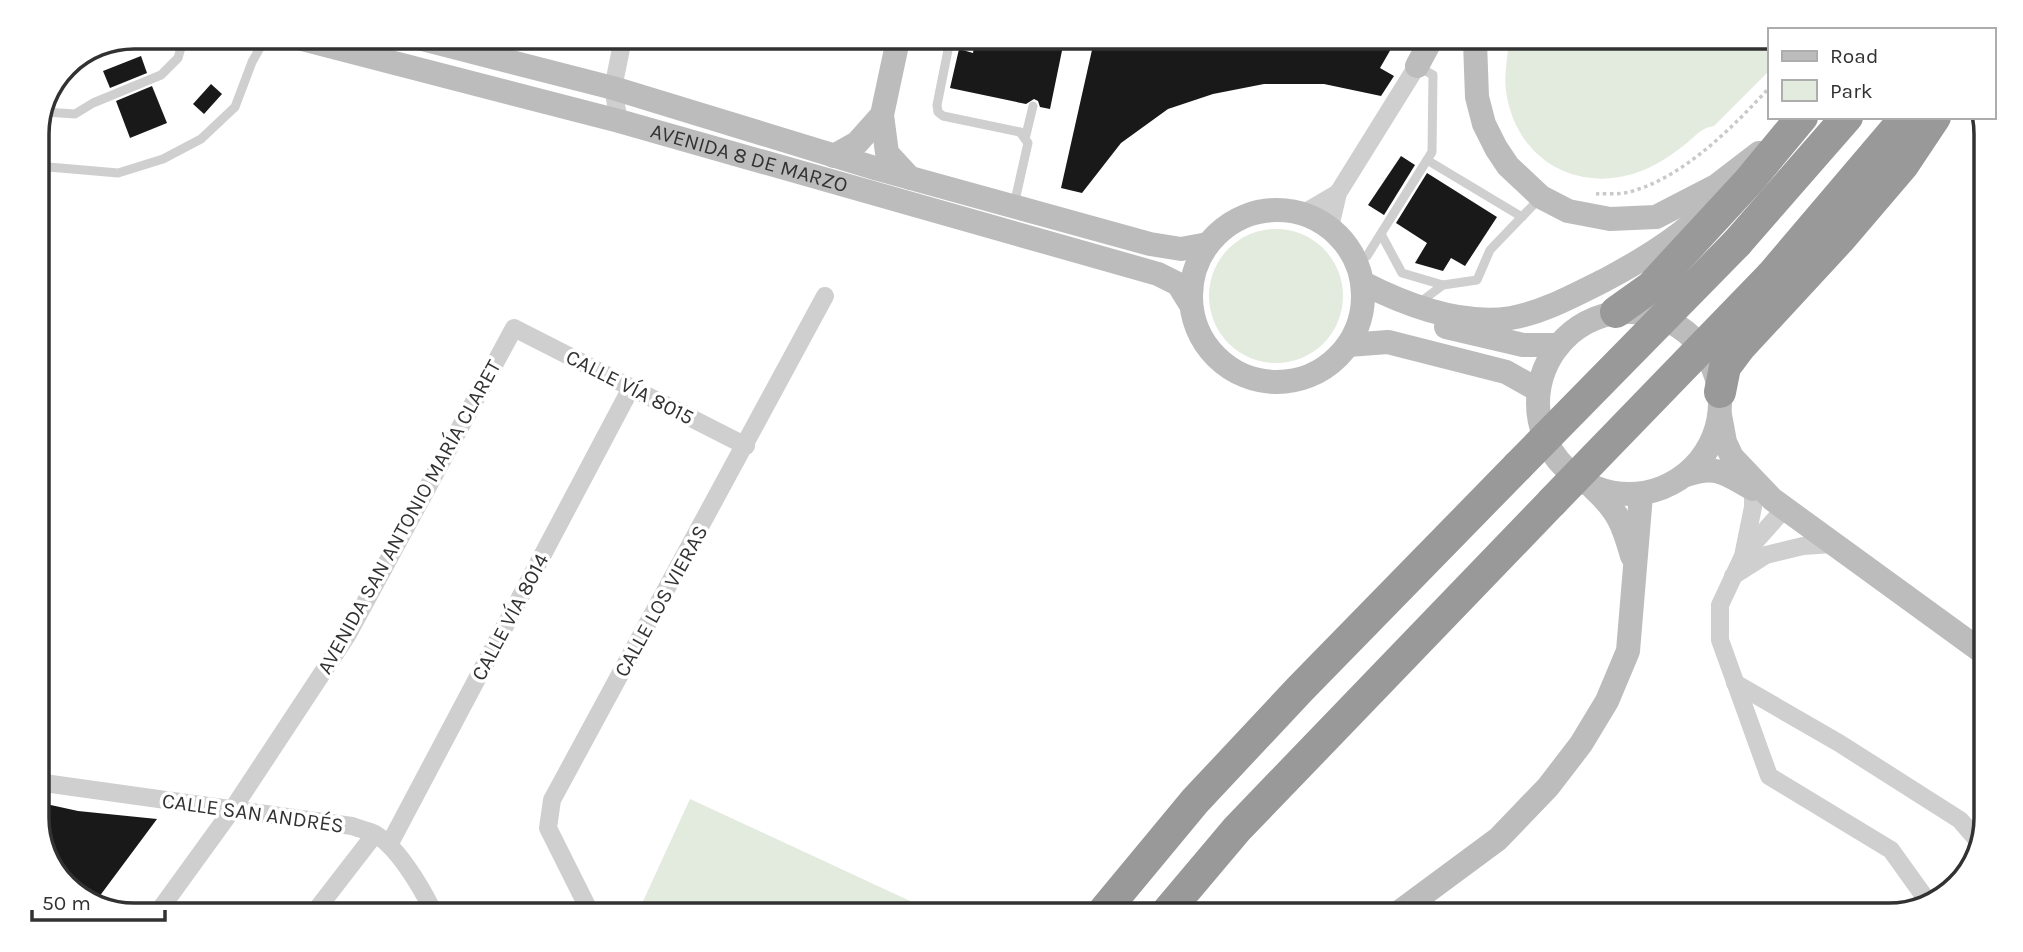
<svg xmlns="http://www.w3.org/2000/svg" width="2023" height="952" font-family="Karla,sans-serif">
  <style>
    .green { fill: #e3eade }
    .building { fill: #191919 }
    .lines { fill: none; stroke-linecap: round; stroke-linejoin: round }
    .path { stroke: #c9c9c9; stroke-width: 3.5; stroke-dasharray: 3.5 3.5; stroke-linecap: butt }
    .lane { stroke: #cfcfcf; stroke-width: 9 }
    .street { stroke: #cfcfcf; stroke-width: 18 }
    .secondary { stroke: #bcbcbc; stroke-width: 24 }
    .highway { stroke: #999; stroke-width: 32 }
    .highway-bridge { stroke: #999; stroke-width: 32 }
    .labels { text-anchor: middle; dominant-baseline: central; stroke-width: 7; stroke-linejoin: round; paint-order: stroke }
    .street-label { font-size: 21px; fill: #323232; stroke: #fff }
    .rim { fill: none; stroke: #323232; stroke-width: 3.5 }
  </style>
  <rect width="100%" height="100%" fill="#fff"/>
  <g class="green">
    <path d="M1509 43 1769 44V71L1714 126C1700 128 1694 138 1683 146 1672 155 1659 163 1646 169 1581 197 1516 162 1506 91 1504 75 1507 59 1509 43Z"/>
    <circle cx="1276" cy="296" r="67"/>
    <path d="M690 799 923 907 921 911 639 910Z"/>
  </g>
  <g class="building">
    <path d="M975 40 1064 41 1050 109 1040 107 1038 101 1034 99 1026 104 950 88 959 49 973 53Z"/>
    <path d="M1094 41 1395 42 1380 68 1394 76 1381 96 1324 84H1264L1213 94 1168 109 1121 143 1082 193 1061 188Z"/>
    <path d="M141 56 147 73 110 88 103 71Z"/>
    <path d="M211 84 222 94 204 114 193 104Z"/>
    <path d="M152 86 167 123 130 138 116 101Z"/>
    <path d="M1401 156 1415 165 1384 215 1368 205Z"/>
    <path d="M1427 173 1497 217 1465 266 1451 258 1443 271 1415 263 1427 243 1396 223Z"/>
    <path d="M37 802 78 811 157 819 96 901 83 897 57 877 37 824Z"/>
  </g>
  <g class="lines">
    <g class="path">
      <path d="M1979 118 1986 151"/>
      <path d="M1596 194C1606 193 1619 195 1629 192 1683 178 1733 127 1769 88"/>
    </g>
    <g class="lane">
      <path d="M950 40 937 105 938 112 943 116 1020 132 1028 143 1014 205"/>
      <path d="M45 112 75 114 93 103 161 75 178 58 184 37"/>
      <path d="M1025 139 1033 106"/>
      <path d="M1427 160 1522 217"/>
      <path d="M37 166 118 173 163 159 201 139 235 107 252 62 266 37"/>
      <path d="M1381 234 1402 273 1443 285 1477 280 1490 250 1540 198"/>
      <path d="M1357 262 1367 256 1432 152 1433 75 1417 66"/>
      <path d="M1419 303 1443 285"/>
    </g>
    <g class="street">
      <path d="M619 121 613 88 623 39"/>
      <path d="M1304 213 1338 193"/>
      <path d="M1330 227 1338 193 1417 66"/>
      <path d="M1753 489V507L1743 556 1720 605V640L1769 776 1891 850 1929 903"/>
      <path d="M1745 553 1785 508"/>
      <path d="M1733 576 1766 555 1803 546 1833 544"/>
      <path d="M1735 683 1839 743 1960 820 1979 842"/>
      <path d="M37 782 352 826C359 829 367 830 373 833 396 844 421 887 432 909"/>
      <path d="M389 845 631 388"/>
      <path d="M161 908 232 810 348 634 514 328 746 446"/>
      <path d="M317 909 375 834"/>
      <path d="M589 910 548 828 552 800 825 296"/>
    </g>
    <g class="secondary">
      <path id="s1" d="M294 37 619 121 1158 274 1178 284 1191 305"/>
      <path d="M418 38 613 88 878 169 1150 244 1181 249 1208 244"/>
      <path d="M898 40 882 115 887 153 910 178"/>
      <path d="M1475 42 1477 97 1484 124 1496 148 1508 166 1541 197 1568 211 1610 219 1656 217 1716 186 1759 153"/>
      <path d="M1417 66 1430 42"/>
      <path d="M834 156 857 143 882 115"/>
      <circle cx="1277" cy="296" r="86"/>
      <path d="M1363 283C1406 305 1461 326 1511 318 1544 312 1575 295 1605 280 1639 262 1674 241 1702 215"/>
      <circle cx="1629" cy="403" r="91"/>
      <path d="M1446 327 1523 345H1559"/>
      <path d="M1348 345 1388 342 1506 372 1538 390"/>
      <path d="M1720 415 1725 442 1732 457 1772 499 1981 651"/>
      <path d="M1686 475C1717 464 1726 474 1753 489"/>
      <path d="M1594 489C1618 511 1623 524 1632 556"/>
      <path d="M1398 913 1498 839 1548 787 1581 744 1607 701 1628 651 1641 495"/>
    </g>
    <g class="highway">
      <path d="M1737 243 1847 117"/>
      <path d="M1771 276 1906 117"/>
      <path d="M1616 312 1651 287 1749 181 1802 117"/>
      <path d="M1720 392 1725 367 1740 347 1839 240 1903 165 1935 117"/>
      <path d="M1103 912 1195 801 1300 689 1518 466"/>
      <path d="M1167 912 1237 829 1552 502"/>
    </g>
    <g class="highway-bridge">
      <path d="M1518 466 1737 243"/>
      <path d="M1552 502 1771 276"/>
    </g>
  </g>
  <g class="labels">
    <g class="street-label">
      <text stroke="none"><textPath href="#s1" startOffset="471">AVENIDA 8 DE MARZO</textPath></text>
      <text transform="translate(630 387) rotate(27)">CALLE VÍA 8015</text>
      <text transform="translate(409 517) rotate(-61)">AVENIDA SAN ANTONIO MARÍA CLARET</text>
      <text transform="translate(661 601) rotate(-61)">CALLE LOS VIERAS</text>
      <text transform="translate(510 617) rotate(-62)">CALLE VÍA 8014</text>
      <text transform="translate(253 813) rotate(8)">CALLE SAN ANDRÉS</text>
    </g>
  </g>
  <path d="M0 0H2023V952H0ZM134 49H1889A85 85 0 0 1 1974 134V818A85 85 0 0 1 1889 903H134A85 85 0 0 1 49 818V134A85 85 0 0 1 134 49Z" fill="#fff" fill-rule="evenodd"/>
  <path class="rim" d="M134 49H1889A85 85 0 0 1 1974 134V818A85 85 0 0 1 1889 903H134A85 85 0 0 1 49 818V134A85 85 0 0 1 134 49Z"/>
  <rect x="1768" y="28" width="228" height="91" fill="#ffffff" stroke="#adadad" stroke-width="2"/>
  <rect x="1782" y="51" width="35" height="10" fill="#bcbcbc" stroke="#adadad" stroke-width="2"/>
  <text x="1830" y="63" font-size="21" fill="#323232">Road</text>
  <rect x="1782" y="80" width="35" height="21" fill="#e3eade" stroke="#adadad" stroke-width="2"/>
  <text x="1830" y="98" font-size="21" fill="#323232">Park</text>
  <path d="M32 910v10h133v-10" fill="none" stroke="#323232" stroke-width="3.5"/>
  <text x="42" y="910" font-size="21" fill="#323232" stroke="#ffffff" stroke-width="5" paint-order="stroke">50 m</text>
</svg>
